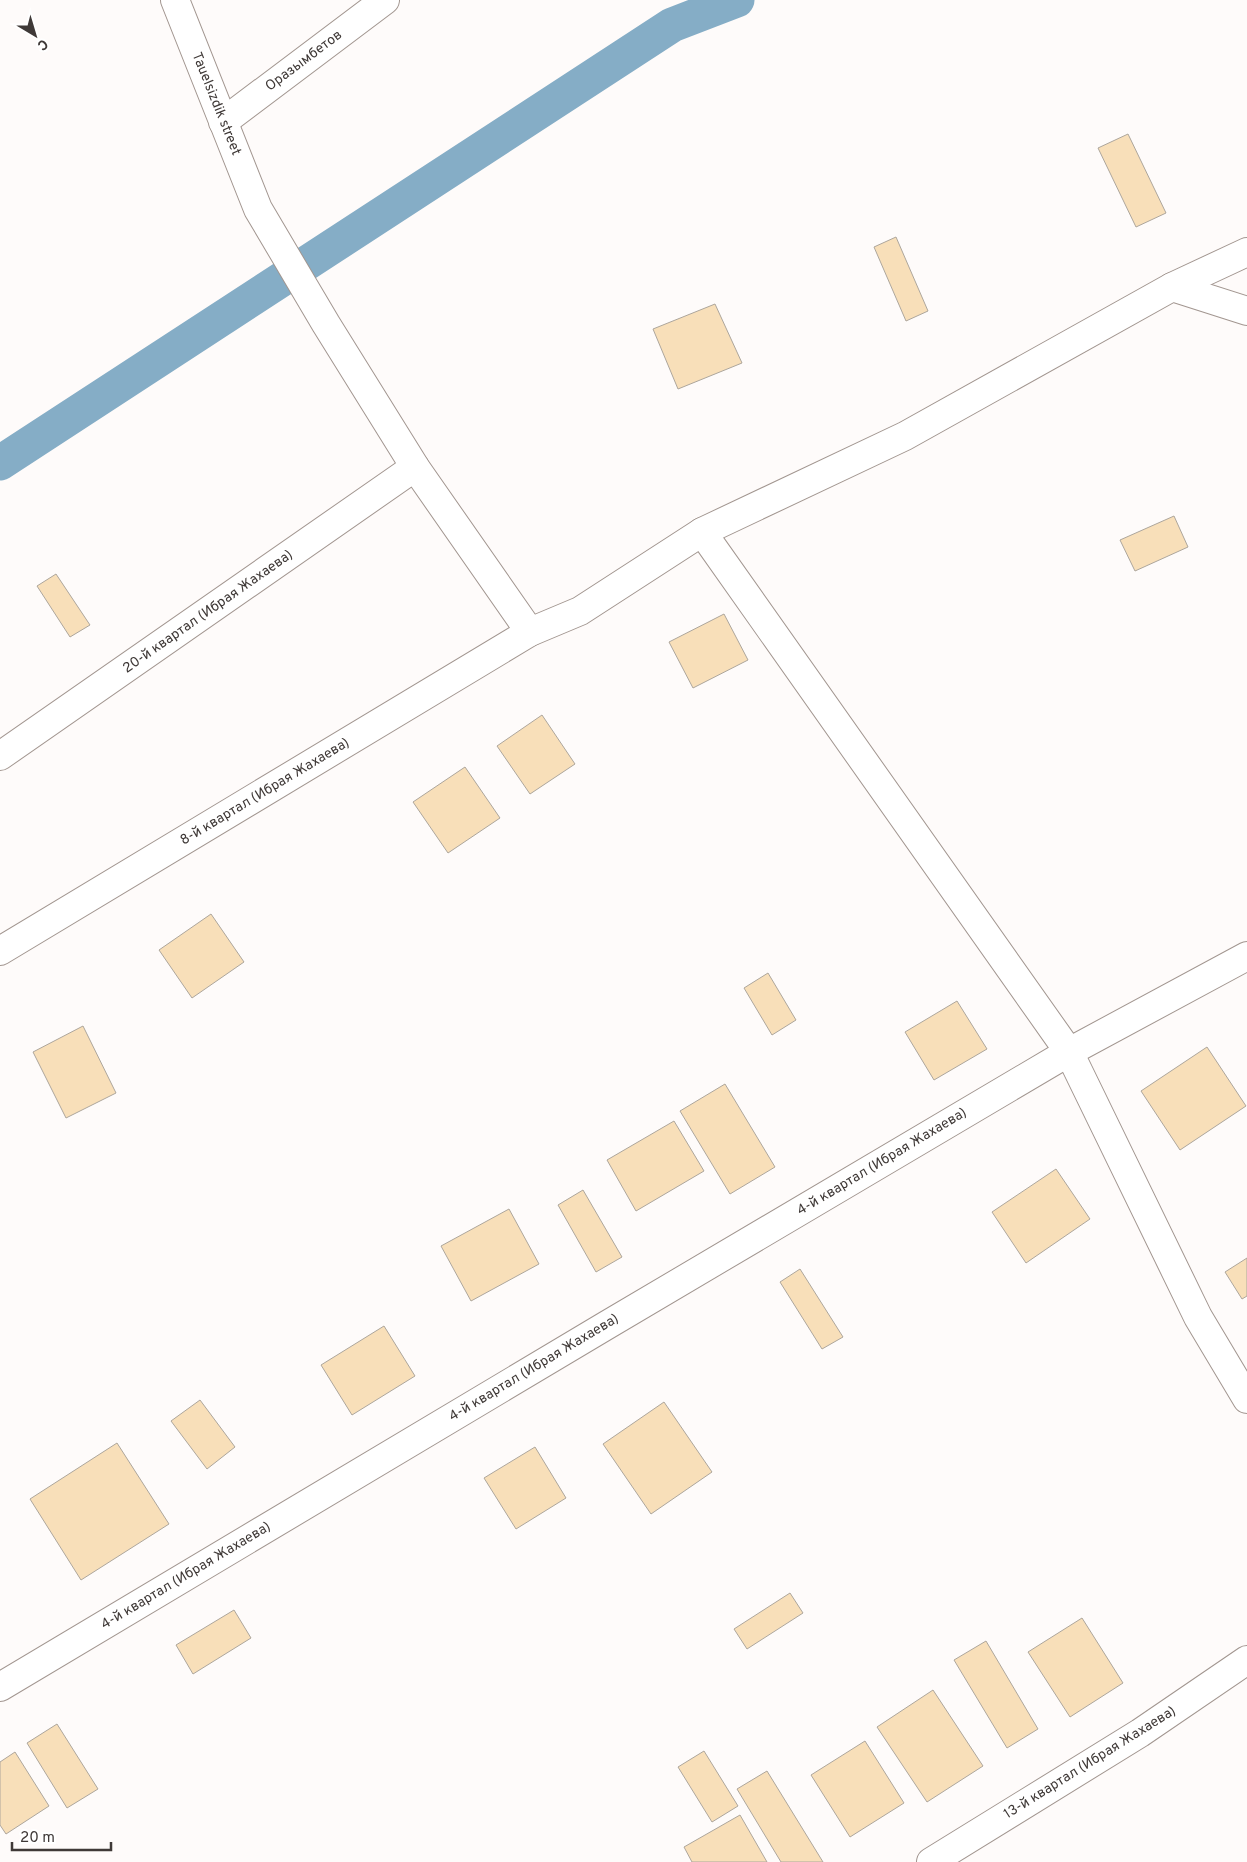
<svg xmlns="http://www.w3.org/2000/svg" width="1247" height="1862" font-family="Overpass,sans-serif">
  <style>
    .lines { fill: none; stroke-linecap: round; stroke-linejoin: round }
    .canal { stroke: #85adc6; stroke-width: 35 }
    .building { fill: #f8dfb9; stroke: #ada69c }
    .street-casing { stroke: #a29690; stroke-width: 30 }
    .street { stroke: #fff; stroke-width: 28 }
    .labels { text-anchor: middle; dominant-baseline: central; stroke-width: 4; stroke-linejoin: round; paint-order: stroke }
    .street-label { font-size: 14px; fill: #3f3937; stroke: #fff }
  </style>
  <rect width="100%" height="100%" fill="#fefbfa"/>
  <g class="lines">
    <path class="canal" d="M0 463 672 25 737 0"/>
  </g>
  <g class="building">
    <path d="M1128 134 1166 213 1136 227 1098 148Z"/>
    <path d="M896 237 928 311 906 321 874 247Z"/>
    <path d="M715 304 742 363 678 389 653 329Z"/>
    <path d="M1174 516 1188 547 1135 571 1120 540Z"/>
    <path d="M56 574 90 625 70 637 37 586Z"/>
    <path d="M724 614 748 660 693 688 669 642Z"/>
    <path d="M542 715 575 764 530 794 497 746Z"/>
    <path d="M465 767 500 818 448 853 413 802Z"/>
    <path d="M211 914 244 962 192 998 159 950Z"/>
    <path d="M768 973 796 1020 772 1035 744 988Z"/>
    <path d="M957 1001 987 1049 934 1080 905 1032Z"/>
    <path d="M83 1026 116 1093 66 1118 33 1052Z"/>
    <path d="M1207 1047 1246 1106 1180 1150 1141 1091Z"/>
    <path d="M725 1084 775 1167 730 1194 680 1111Z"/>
    <path d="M674 1121 704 1171 636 1211 607 1160Z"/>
    <path d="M1056 1169 1090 1219 1026 1263 992 1212Z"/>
    <path d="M583 1190 622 1257 596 1272 558 1205Z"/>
    <path d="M509 1209 539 1264 471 1301 441 1246Z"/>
    <path d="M1247 1258V1296L1242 1299 1225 1272Z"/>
    <path d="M800 1269 843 1337 822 1349 780 1282Z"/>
    <path d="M384 1326 415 1376 352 1415 321 1365Z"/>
    <path d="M200 1400 235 1447 207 1469 171 1421Z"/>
    <path d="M664 1402 712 1472 651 1514 603 1444Z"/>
    <path d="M117 1443 169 1524 81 1580 30 1499Z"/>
    <path d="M535 1447 566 1498 516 1529 484 1478Z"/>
    <path d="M790 1593 803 1613 747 1649 734 1629Z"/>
    <path d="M234 1610 251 1638 193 1674 176 1645Z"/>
    <path d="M1082 1618 1123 1683 1070 1717 1028 1652Z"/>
    <path d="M986 1641 1038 1729 1007 1748 954 1660Z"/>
    <path d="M933 1690 983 1766 927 1802 877 1727Z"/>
    <path d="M57 1724 98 1789 67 1808 27 1743Z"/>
    <path d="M865 1741 904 1803 850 1837 811 1775Z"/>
    <path d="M704 1751 738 1806 712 1822 678 1767Z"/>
    <path d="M15 1752 49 1806 6 1834 0 1825V1762Z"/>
    <path d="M767 1771 823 1862H781L737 1789Z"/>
    <path d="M740 1815 767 1862H692L684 1847Z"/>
  </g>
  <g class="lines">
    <defs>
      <g id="street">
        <path d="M175 0 258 209 326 324 415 467 530 632"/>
        <path d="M223 122 385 0"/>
        <path d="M1172 287 1247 252"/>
        <path d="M702 532 1069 1052 1198 1317 1247 1399"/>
        <path d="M0 756 415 467"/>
        <path d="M0 951 530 632 580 611 702 532 905 436 1172 287 1247 311"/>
        <path d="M0 1687 607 1325 1069 1052 1247 956"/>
        <path d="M931 1862 1140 1733 1247 1660"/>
      </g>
    </defs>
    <use href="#street" class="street-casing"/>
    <use href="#street" class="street"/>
  </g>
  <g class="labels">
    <g class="street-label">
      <text transform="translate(304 61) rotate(-37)">Оразымбетов</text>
      <text transform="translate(216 104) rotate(68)">Tauelsizdik street</text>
      <text transform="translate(208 612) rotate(-35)">20-й квартал (Ибрая Жахаева)</text>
      <text transform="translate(265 792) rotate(-31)">8-й квартал (Ибрая Жахаева)</text>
      <text transform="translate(882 1162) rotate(-31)">4-й квартал (Ибрая Жахаева)</text>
      <text transform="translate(534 1368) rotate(-31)">4-й квартал (Ибрая Жахаева)</text>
      <text transform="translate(186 1576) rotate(-31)">4-й квартал (Ибрая Жахаева)</text>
      <text transform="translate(1090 1763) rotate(-32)">13-й квартал (Ибрая Жахаева)</text>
    </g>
  </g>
  <g transform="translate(35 35) rotate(142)" stroke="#ffffff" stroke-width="4" paint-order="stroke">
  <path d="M0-4L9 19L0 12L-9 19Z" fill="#3f3937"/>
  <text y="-8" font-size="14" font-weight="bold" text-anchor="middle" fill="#3f3937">С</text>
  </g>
  <path d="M12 1842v8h99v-8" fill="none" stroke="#3f3937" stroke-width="2.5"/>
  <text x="20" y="1842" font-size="15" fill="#3f3937" stroke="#ffffff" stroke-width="4" paint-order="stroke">20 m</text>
</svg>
